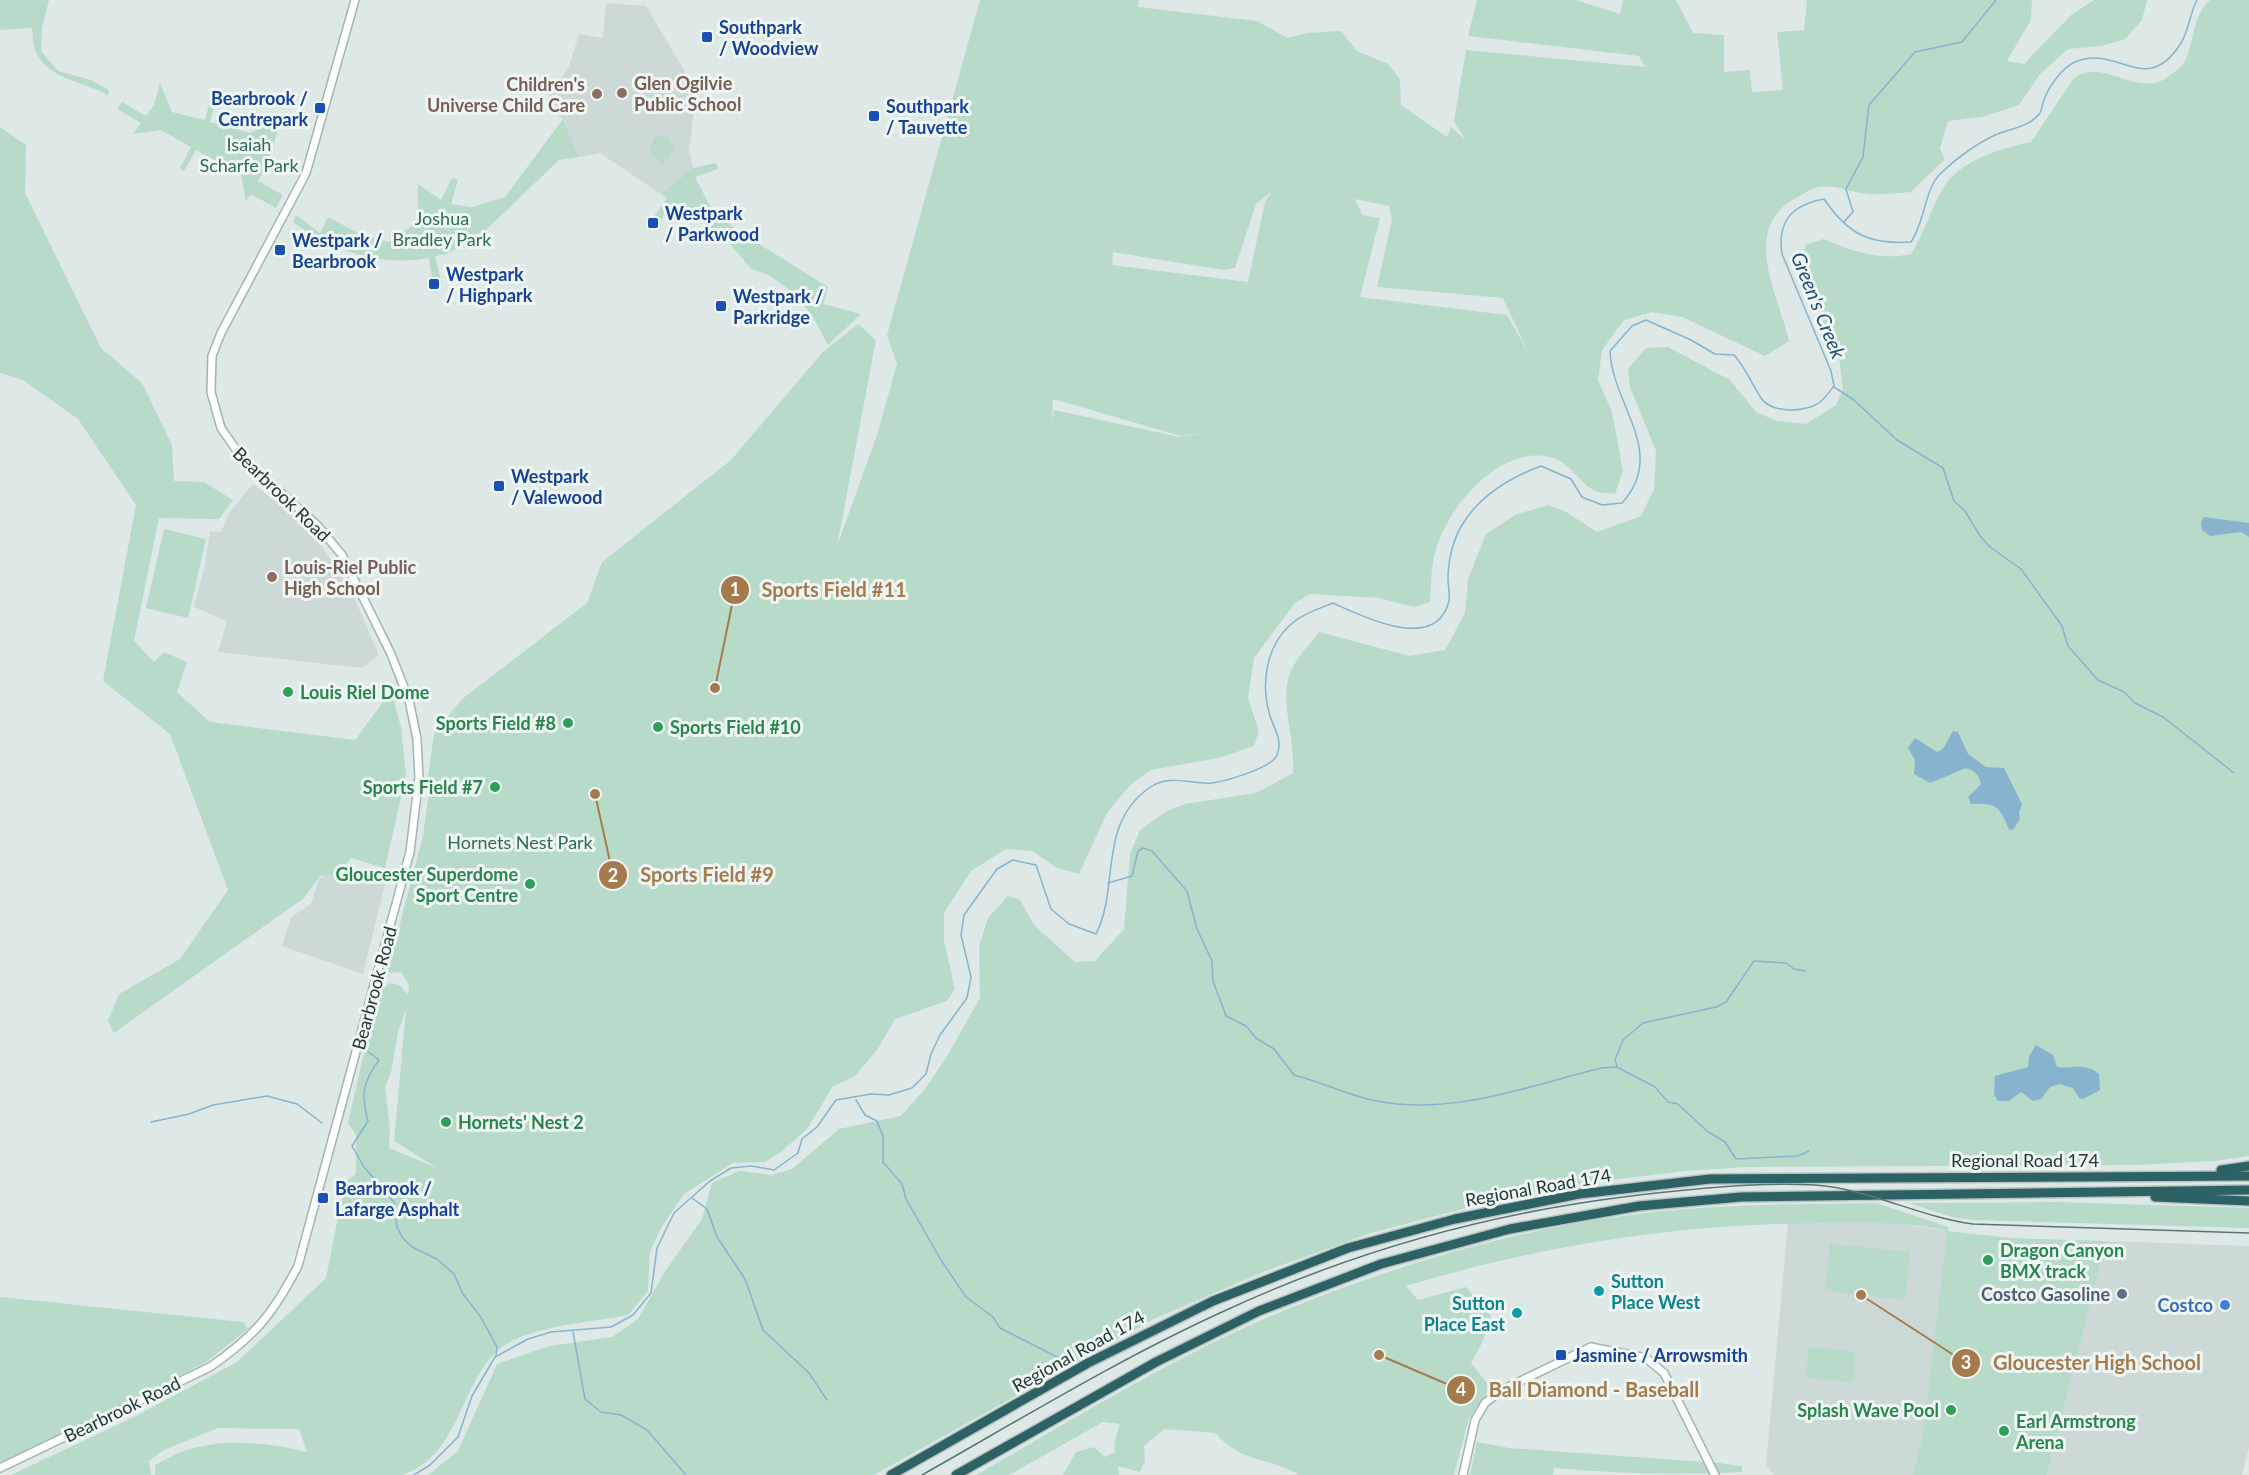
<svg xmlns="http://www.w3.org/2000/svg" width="2249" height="1475" font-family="Lato,sans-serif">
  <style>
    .built { fill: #cdd9d6 }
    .green { fill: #b8dac9; fill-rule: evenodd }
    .water { fill: #87b3ce }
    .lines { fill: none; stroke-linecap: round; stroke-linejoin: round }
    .stream { stroke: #87b3ce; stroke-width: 1.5 }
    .secondary-casing { stroke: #9eb5b2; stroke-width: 10 }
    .highway-casing { stroke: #bcc4c3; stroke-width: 12 }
    .secondary { stroke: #fff; stroke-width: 7 }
    .highway { stroke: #2d6264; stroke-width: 9 }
    .tram { stroke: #5a7574; stroke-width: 1.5 }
    .transit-dot { fill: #1a4fb4; stroke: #eff6f4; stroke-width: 2 }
    .education-dot { fill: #8d6e63; stroke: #eff6f4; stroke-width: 2 }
    .leisure-dot { fill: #2e9e5b; stroke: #eff6f4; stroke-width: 2 }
    .culture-dot { fill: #0f9aa8; stroke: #eff6f4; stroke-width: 2 }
    .service-dot { fill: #5c6f8a; stroke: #eff6f4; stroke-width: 2 }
    .shop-dot { fill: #3f7fe0; stroke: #eff6f4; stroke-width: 2 }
    .labels { text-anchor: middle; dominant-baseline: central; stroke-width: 6; stroke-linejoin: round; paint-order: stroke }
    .transit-label { font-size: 18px; font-weight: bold; fill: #164399; stroke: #eff6f4; text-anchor: start }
    .education-label { font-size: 18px; font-weight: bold; fill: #785e54; stroke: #eff6f4; text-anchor: start }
    .park-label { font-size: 18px; fill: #2c6e55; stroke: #eff6f4 }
    .street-label { font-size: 18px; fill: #203938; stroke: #eff6f4 }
    .leisure-label { font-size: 18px; font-weight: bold; fill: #27864d; stroke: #eff6f4; text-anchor: start }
    .culture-label { font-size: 18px; font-weight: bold; fill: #0d838f; stroke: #eff6f4; text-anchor: start }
    .service-label { font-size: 18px; font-weight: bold; fill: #4e5e75; stroke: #eff6f4; text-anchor: end }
    .shop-label { font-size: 18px; font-weight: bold; fill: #366cbe; stroke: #eff6f4; text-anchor: end }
    .water-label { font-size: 20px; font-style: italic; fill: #1d5072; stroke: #eff6f4 }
    .leader { fill: none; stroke: #a57b4d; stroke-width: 2 }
    .callout-dot { fill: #a57b4d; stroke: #eff6f4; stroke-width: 2 }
    .mark-label { font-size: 18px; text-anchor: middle; font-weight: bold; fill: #fff }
    .callout-label { font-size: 20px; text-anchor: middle; font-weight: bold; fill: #a57b4d; stroke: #eff6f4; stroke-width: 6; stroke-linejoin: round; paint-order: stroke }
  </style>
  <rect width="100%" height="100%" fill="#dee9e7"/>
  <g class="built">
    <path d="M606 3 646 6 690 80 694 108 689 151 693 168 661 194 600 153 579 157 563 119 545 102 569 67 579 34 603 38Z"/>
    <path d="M253 484 299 520 321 545 350 588 379 655 362 668 218 652 227 621 194 607 205 565 210 531 221 532 229 513Z"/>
    <path d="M336 868 386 880 363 974 282 946 291 917 311 904 319 879Z"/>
    <path d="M1788 1223H1898L1947 1231 1923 1433 1913 1475H1774L1766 1465Z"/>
    <path d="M2106 1241 2249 1246V1447L2242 1475H2047Z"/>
  </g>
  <g class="green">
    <path d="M0 0H49L42 28 41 51 58 71 91 80 110 91 107 95C84 81 48 80 36 52 33 45 33 35 32 28L0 30Z"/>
    <path d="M980 0H1139L1138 7 1257 21 1287 38 1307 33 1341 31 1357 51 1388 64 1400 79 1401 105 1447 137 1451 127 1465 140 1454 121 1466 50 1645 67 1639 56 1468 36 1477 0H1576L1620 14 1623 0H1676L1693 33 1724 35V72L1750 70 1752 92 1783 90 1777 32 1804 30 1807 0H2032L2031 20 2007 61 2024 64 2071 15 2094 0H2147L2142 20 2125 39 2102 46 2068 49 2040 74 2019 105 1982 117 1948 121 1940 149 1945 159 1911 192C1897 193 1883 195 1869 194 1851 193 1834 183 1815 188 1808 190 1801 196 1794 199 1740 230 1779 296 1789 341L1765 356 1682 317 1652 312 1624 320 1602 350 1598 380 1612 412 1623 471 1615 494C1609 493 1598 494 1593 490 1577 480 1569 462 1550 457 1497 444 1441 514 1433 561 1431 574 1431 589 1430 602L1414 607 1379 598 1310 594 1295 603 1254 658 1248 698 1259 731 1254 746 1219 758 1151 770 1130 785 1107 813 1079 874 1057 868 1032 851 1006 849 971 871 944 913V941L955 989 947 1001 895 1019 877 1050 854 1077 833 1086 807 1129 781 1152 765 1162 733 1163 684 1194 661 1228 650 1252 648 1291 628 1315C591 1323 519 1326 494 1354 458 1393 458 1456 402 1475H155V1465C166 1460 178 1452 190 1449 228 1438 270 1443 307 1452L299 1429 218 1428 164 1450 149 1461 151 1475H11L136 1416 237 1362 326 1278 345 1182 356 1174V1135L348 1123 377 995 389 983 399 985 408 994 409 985 401 972 387 973 423 836 429 791 434 787 428 777 434 734 462 699 587 603 602 562 731 460 822 353 858 324 876 340 837 546 877 435 897 364 887 335ZM1271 192 1265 202 1248 282 1112 265 1113 252 1223 270 1235 268 1256 204ZM1355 199 1389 206 1392 219 1377 287 1503 298 1528 352 1507 315 1360 297 1380 218 1362 215ZM1053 399 1181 436 1204 433 1180 437 1054 410 1052 423ZM406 1010 394 1141 437 1168 389 1148 390 1128 385 1087 391 1073 398 1031Z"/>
    <path d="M2210 0H2249V1156L2215 1161 2137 1165 1746 1167 1685 1171 1587 1183 1505 1198 1371 1233 1263 1272 1154 1319 874 1475H428L458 1451 497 1364 549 1346 612 1337 638 1319 664 1273 702 1219 712 1183 739 1171 772 1175 792 1169 839 1129 901 1116 925 1089 946 1058 980 998 979 947 988 918 1008 896 1020 900 1034 925 1075 962 1095 961 1124 929 1130 854 1140 830 1167 811 1185 804 1256 793 1293 773C1296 742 1278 697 1291 671 1297 657 1310 644 1319 632L1410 656 1445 650 1465 613 1468 579 1486 534 1517 514 1549 505 1566 512 1597 532 1641 516 1654 489 1656 451 1630 387 1628 369 1646 348 1668 347 1730 380 1756 412 1777 421 1806 424 1836 405 1843 389 1839 357 1801 269 1805 245 1823 239C1852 251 1879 261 1911 254 1924 234 1930 211 1942 190 1959 160 1999 149 2031 142L2074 78C2104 57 2135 98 2166 78 2171 74 2181 68 2184 63 2195 43 2191 17 2210 0Z"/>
    <path d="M160 83 172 112 205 120 211 97 216 98 210 122 250 133 281 120 269 160 258 181 283 195 276 208 251 194 246 202 241 174 196 150 184 171 180 168 191 147 161 130 133 134 141 123 117 109 122 102 146 116 154 105Z"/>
    <path d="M563 119 579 157 559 160 481 235 446 254 435 256 441 281 433 283 429 258C380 267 332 251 293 222L296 215 320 233 328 217 362 235 389 242 417 222 418 184 441 200 452 178 458 180 451 204 472 207 505 197Z"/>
    <path d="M0 127 26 145 25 193 101 348 142 383 172 445 174 481 204 482 233 500 219 519 159 518 134 641 154 662 164 652 187 662 177 692 210 722 355 740 391 691 401 727 406 775 385 868 351 858 338 875 320 876 304 898 114 1033 108 1021 119 994 180 959 228 890 170 734 103 681 136 505 78 419 23 380 0 373Z"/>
    <path d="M661 135 667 136 674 148 668 159 662 164 650 150 654 138Z"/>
    <path d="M716 163 718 169 695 177 710 206 735 229 828 287 823 304 861 314 828 345 812 315 788 289 770 276 750 268 724 236 673 202 659 222 653 218 667 198 661 194 693 168Z"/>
    <path d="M164 529 206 539 188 618 146 608Z"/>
    <path d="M2058 1202 2249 1208V1228L1973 1220 1952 1217 1908 1203Z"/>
    <path d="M1877 1203 1948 1227V1231L2011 1238 2106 1241 2047 1475H1913L1923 1433 1947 1231C1906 1221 1863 1223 1820 1223 1677 1224 1543 1245 1406 1286L1418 1300 1466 1287 1491 1316 1482 1343 1471 1363 1491 1388 1469 1418 1454 1475H1299C1267 1456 1243 1464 1215 1433L1164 1429 1144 1446 1145 1461 1140 1472 1118 1466 1119 1475H1063L1076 1452 1094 1447 1105 1457 1115 1452 1114 1444 1120 1424 1103 1422 1009 1475H976C1079 1416 1180 1353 1290 1308 1419 1256 1560 1217 1700 1208 1759 1204 1818 1204 1877 1203Z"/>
    <path d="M1830 1244 1910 1252 1905 1300 1825 1291Z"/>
    <path d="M0 1297 243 1322 248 1329 205 1363 0 1465Z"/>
    <path d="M1809 1347 1852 1351 1855 1354 1854 1379 1849 1382 1806 1378Z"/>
    <path d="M1477 1442 1509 1448 1719 1463 1742 1466V1472C1679 1475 1616 1474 1554 1468L1553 1475H1470Z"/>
  </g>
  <g class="water">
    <path d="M2204 517 2249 523V537L2241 532 2210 536 2202 530 2201 522Z"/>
    <path d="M1953 731 1958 732 1968 754 1986 767 2004 768 2022 804 2019 813 2020 819 2013 830 2009 829C1999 806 1997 803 1971 804L1968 797 1981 784C1979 774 1974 771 1966 768L1930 783 1914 774 1915 760 1908 748 1915 738 1937 752 1943 749Z"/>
    <path d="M2036 1045 2053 1055 2057 1067C2073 1069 2085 1062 2099 1074L2100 1090 2083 1099 2079 1098 2073 1088 2060 1084 2050 1087 2041 1099 2033 1101 2021 1092 2009 1101H1998L1994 1094 1995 1076 2028 1067 2029 1056Z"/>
  </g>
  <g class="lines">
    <g class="stream">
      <path d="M1844 222 1853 212 1846 189 1863 157 1869 105 1915 52 1962 42 1996 0"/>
      <path d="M1834 387 1854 400 1897 440 1943 468 1954 501 1965 511 1980 536 1990 547 2021 569 2062 626 2068 646 2098 680 2124 692 2135 703 2163 717 2234 773"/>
      <path d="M1108 883 1132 876 1138 851 1143 848 1152 851 1187 891 1197 929 1212 961 1213 981 1226 1016 1246 1026 1256 1038 1274 1049 1294 1075C1322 1082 1349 1096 1377 1101 1451 1116 1529 1086 1601 1068L1617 1067 1655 1087 1668 1102 1678 1104 1707 1131 1725 1142 1736 1159 1798 1156 1809 1151"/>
      <path d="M366 1050 379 1060C362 1083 361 1094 368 1121L352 1146 364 1167 394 1202 397 1227 402 1237 412 1247 437 1259 454 1274 463 1294 480 1316 497 1347 496 1356"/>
      <path d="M1617 1066 1615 1060 1623 1040 1643 1023 1716 1007 1726 1002 1754 961 1786 963 1794 969 1805 971"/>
      <path d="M856 1100 865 1115 877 1121 883 1136V1162L902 1184 906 1199 941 1260 966 1297 993 1317 1000 1328 1071 1364"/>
      <path d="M151 1122 189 1114 213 1105 267 1096 297 1104 322 1123"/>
      <path d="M692 1198 707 1209 717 1237 745 1279 763 1330 809 1373 827 1400"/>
      <path d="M573 1332 585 1399 601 1412 621 1415 647 1430 686 1475"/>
      <path d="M414 1475 430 1465 458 1437 472 1396 495 1357 528 1339 551 1332 611 1327 633 1315 651 1293 657 1248 674 1213 710 1181 731 1168 752 1166 774 1170 798 1153 802 1139 817 1127 836 1100 871 1094 889 1095 912 1088 926 1074 931 1054 940 1035 967 998 971 977 961 935 964 915 997 869 1013 860 1036 865 1051 909 1069 924 1096 934C1120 887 1097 825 1149 788 1170 773 1191 785 1212 783 1226 781 1272 768 1277 755 1283 741 1274 728 1270 716 1261 686 1265 649 1289 626 1300 615 1318 609 1333 603 1362 616 1436 654 1449 601 1450 594 1448 585 1448 578 1448 561 1453 540 1462 525 1480 495 1509 478 1541 466L1571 479 1582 497 1602 505 1622 503C1668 452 1612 405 1610 351L1632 326 1646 320 1691 340 1715 354 1734 355C1746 368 1751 383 1761 398 1772 414 1808 413 1821 401 1826 397 1830 391 1834 386L1831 371 1782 254C1777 221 1792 205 1824 199 1848 234 1869 245 1911 242 1925 223 1924 188 1942 172 1957 158 1976 144 1995 135 2009 129 2030 127 2040 113 2042 110 2042 104 2044 100 2049 86 2062 68 2075 62 2117 43 2146 99 2181 43 2189 30 2190 13 2197 0"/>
    </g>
    <defs>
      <g id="secondary">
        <path d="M0 1468 210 1367C255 1336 273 1314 298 1266L410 852 419 777 417 739 409 700 391 654 342 555 317 525 242 458 221 428 211 392 212 356 221 333 306 173 355 0"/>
        <path d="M1463 1475 1475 1420 1485 1403 1502 1390 1591 1347 1646 1358 1664 1373 1715 1475"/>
      </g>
      <g id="highway">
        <path d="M2221 1170 2249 1166"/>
        <path d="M2155 1197 2249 1201"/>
        <path d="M891 1475 1088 1363 1213 1301 1348 1248 1455 1219 1579 1194 1710 1179 2249 1176"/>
        <path d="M956 1475 1156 1362 1259 1311 1381 1264 1510 1229 1639 1206 1741 1197 2249 1190"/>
      </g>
    </defs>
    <use href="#secondary" class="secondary-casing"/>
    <use href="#highway" class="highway-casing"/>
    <use href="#secondary" class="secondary"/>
    <use href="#highway" class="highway"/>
    <path class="tram" d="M922 1475C1021 1419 1119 1359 1222 1312 1351 1252 1490 1213 1631 1196 1691 1189 1754 1182 1815 1185 1870 1189 1919 1217 1973 1224L2249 1233"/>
  </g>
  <g class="transit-dot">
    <rect x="701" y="31" width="12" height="12" rx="3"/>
    <rect x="314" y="102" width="12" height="12" rx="3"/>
    <rect x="868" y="110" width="12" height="12" rx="3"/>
    <rect x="647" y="217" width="12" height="12" rx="3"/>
    <rect x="274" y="244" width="12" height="12" rx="3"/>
    <rect x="428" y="278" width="12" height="12" rx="3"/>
    <rect x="715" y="300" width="12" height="12" rx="3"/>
    <rect x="493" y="480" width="12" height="12" rx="3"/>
    <rect x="317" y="1192" width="12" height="12" rx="3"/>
    <rect x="1555" y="1349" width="12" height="12" rx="3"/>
  </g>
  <g class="education-dot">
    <circle cx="622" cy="93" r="6"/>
    <circle cx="597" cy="94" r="6"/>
    <circle cx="272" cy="577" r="6"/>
  </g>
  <g class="leisure-dot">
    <circle cx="288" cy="692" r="6"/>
    <circle cx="568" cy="723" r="6"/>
    <circle cx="658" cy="727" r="6"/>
    <circle cx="495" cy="787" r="6"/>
    <circle cx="530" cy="884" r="6"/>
    <circle cx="446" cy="1122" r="6"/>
    <circle cx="1988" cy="1260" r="6"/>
    <circle cx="1951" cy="1410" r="6"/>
    <circle cx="2004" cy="1431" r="6"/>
  </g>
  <g class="culture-dot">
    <circle cx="1599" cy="1291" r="6"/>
    <circle cx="1517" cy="1313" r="6"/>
  </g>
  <circle class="service-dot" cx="2122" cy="1294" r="6"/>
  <circle class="shop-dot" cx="2225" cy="1305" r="6"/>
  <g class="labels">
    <g class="transit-label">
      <text x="719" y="27">Southpark<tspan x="719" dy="21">/ Woodview</tspan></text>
      <text x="308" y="98" text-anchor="end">Bearbrook /<tspan x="308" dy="21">Centrepark</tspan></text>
      <text x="886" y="106">Southpark<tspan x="886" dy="21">/ Tauvette</tspan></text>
      <text x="665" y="213">Westpark<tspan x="665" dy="21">/ Parkwood</tspan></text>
      <text x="292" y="240">Westpark /<tspan x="292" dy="21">Bearbrook</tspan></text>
      <text x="446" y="274">Westpark<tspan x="446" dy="21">/ Highpark</tspan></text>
      <text x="733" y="296">Westpark /<tspan x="733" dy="21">Parkridge</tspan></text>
      <text x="511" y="476">Westpark<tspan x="511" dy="21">/ Valewood</tspan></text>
      <text x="335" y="1188">Bearbrook /<tspan x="335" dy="21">Lafarge Asphalt</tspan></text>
      <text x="1573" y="1355">Jasmine / Arrowsmith</text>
    </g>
    <g class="education-label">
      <text x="634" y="83">Glen Ogilvie<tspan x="634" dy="21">Public School</tspan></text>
      <text x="585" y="84" text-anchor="end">Children's<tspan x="585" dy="21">Universe Child Care</tspan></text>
      <text x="284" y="567">Louis-Riel Public<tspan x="284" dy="21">High School</tspan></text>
    </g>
    <g class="park-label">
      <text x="249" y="144">Isaiah<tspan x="249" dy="21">Scharfe Park</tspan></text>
      <text x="442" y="218">Joshua<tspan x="442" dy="21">Bradley Park</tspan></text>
      <text x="520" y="842">Hornets Nest Park</text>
    </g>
    <g class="street-label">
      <text transform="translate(282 494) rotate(44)">Bearbrook Road</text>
      <text transform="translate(374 988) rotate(-75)">Bearbrook Road</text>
      <text x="2025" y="1160">Regional Road 174</text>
      <text transform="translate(1538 1187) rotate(-10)">Regional Road 174</text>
      <text transform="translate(1078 1351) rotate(-29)">Regional Road 174</text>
      <text transform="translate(122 1409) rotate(-26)">Bearbrook Road</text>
    </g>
    <g class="leisure-label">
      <text x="300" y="692">Louis Riel Dome</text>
      <text x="556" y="723" text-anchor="end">Sports Field #8</text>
      <text x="670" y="727">Sports Field #10</text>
      <text x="483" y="787" text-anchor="end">Sports Field #7</text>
      <text x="518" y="874" text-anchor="end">Gloucester Superdome<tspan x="518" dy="21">Sport Centre</tspan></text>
      <text x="458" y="1122">Hornets' Nest 2</text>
      <text x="2000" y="1250">Dragon Canyon<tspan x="2000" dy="21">BMX track</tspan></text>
      <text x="1939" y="1410" text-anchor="end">Splash Wave Pool</text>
      <text x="2016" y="1421">Earl Armstrong<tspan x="2016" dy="21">Arena</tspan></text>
    </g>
    <g class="culture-label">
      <text x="1611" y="1281">Sutton<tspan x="1611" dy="21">Place West</tspan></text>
      <text x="1505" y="1303" text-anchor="end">Sutton<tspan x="1505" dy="21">Place East</tspan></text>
    </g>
    <g class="service-label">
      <text x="2110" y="1294">Costco Gasoline</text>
    </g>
    <g class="shop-label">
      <text x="2213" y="1305">Costco</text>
    </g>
    <g class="water-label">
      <text transform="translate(1819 305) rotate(68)">Green's Creek</text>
    </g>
  </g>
  <path class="leader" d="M715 688L735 590M595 794L613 875M1861 1295L1966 1363M1379 1355L1461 1390"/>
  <g class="callout-dot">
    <circle cx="715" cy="688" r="6"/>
    <circle cx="595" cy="794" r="6"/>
    <circle cx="1861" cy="1295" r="6"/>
    <circle cx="1379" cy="1355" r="6"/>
    <circle cx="735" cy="590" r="15"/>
    <circle cx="613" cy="875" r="15"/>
    <circle cx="1966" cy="1363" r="15"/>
    <circle cx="1461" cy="1390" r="15"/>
  </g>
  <g class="mark-label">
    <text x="735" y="596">1</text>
    <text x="613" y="882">2</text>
    <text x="1966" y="1369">3</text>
    <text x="1461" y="1396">4</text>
  </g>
  <g class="callout-label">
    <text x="834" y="597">Sports Field #11</text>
    <text x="707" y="882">Sports Field #9</text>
    <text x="2097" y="1370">Gloucester High School</text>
    <text x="1594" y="1397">Ball Diamond - Baseball</text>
  </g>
</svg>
